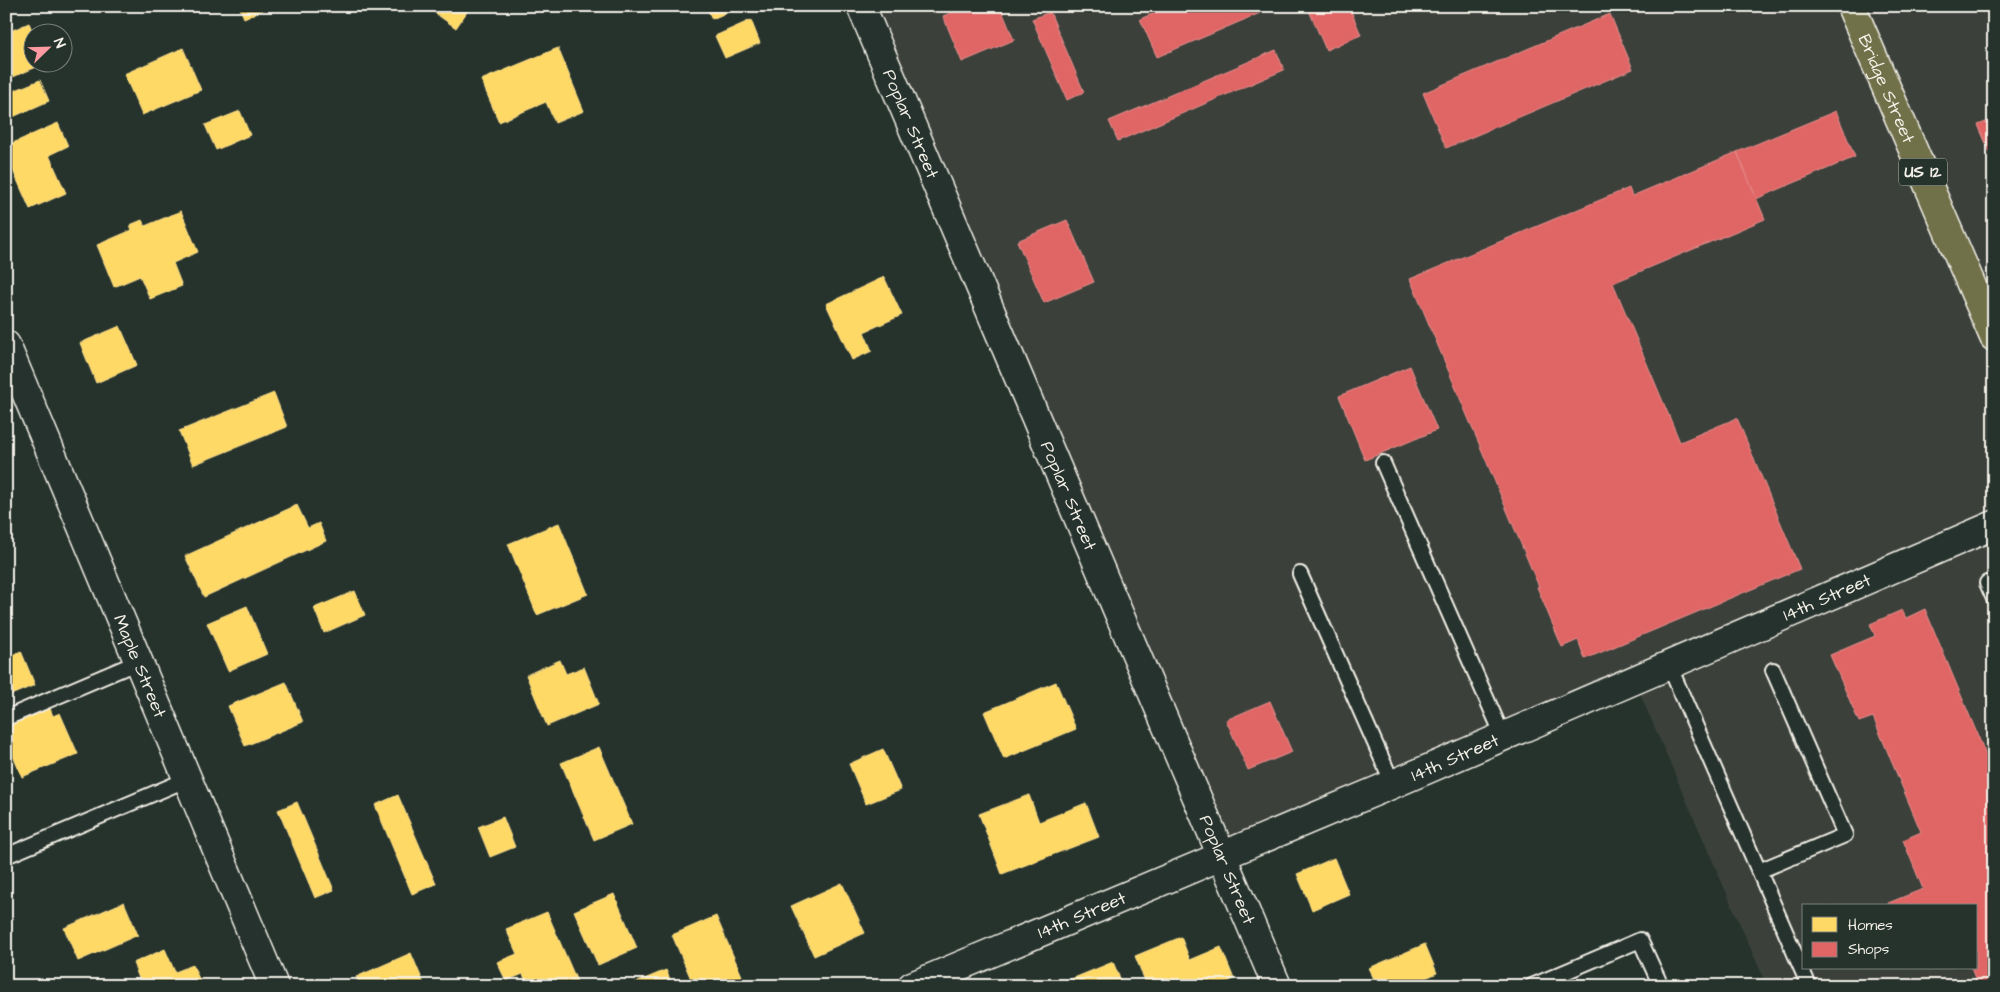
<svg xmlns="http://www.w3.org/2000/svg" width="2000" height="992" font-family="'Architects Daughter',sans-serif">
  <style>
    .built { fill: #3b413a; fill-rule: evenodd }
    .homes { fill: #ffd966; stroke: #fce08d }
    .shops { fill: #e06666; stroke: #e6908d }
    .lines { fill: none; stroke-linecap: round; stroke-linejoin: round }
    .lane-casing { stroke: #f4f1e8; stroke-width: 18 }
    .street-casing { stroke: #f4f1e8; stroke-width: 31 }
    .highway-casing { stroke: #f4f1e8; stroke-width: 31 }
    .lane { stroke: #26332d; stroke-width: 14 }
    .street { stroke: #26332d; stroke-width: 28 }
    .highway { stroke: #6f704a; stroke-width: 28 }
    .labels { text-anchor: middle; dominant-baseline: central; stroke-width: 5; stroke-linejoin: round; paint-order: stroke }
    .shield { fill: #26332d; stroke: #b6b8b0; stroke-width: 1 }
    .shield-label { font-size: 16px; font-weight: bold; fill: #f4f1e8 }
    .street-label { font-size: 18px; fill: #f4f1e8; stroke: #26332d }
  </style>
  <rect width="100%" height="100%" fill="#26332d"/>
  <filter id="ink" filterUnits="userSpaceOnUse"><feTurbulence type="fractalNoise" baseFrequency=".02" numOctaves="2"/><feDisplacementMap in="SourceGraphic" scale="10" xChannelSelector="R" yChannelSelector="G"/><feConvolveMatrix kernelMatrix="1 2 1 2 8 2 1 2 1" color-interpolation-filters="sRGB"/></filter>
  <g filter="url(#ink)">
    <path class="built" d="M861 6H1994V986H1767L1634 680 1220 855ZM1804 906H1976V968H1804Z"/>
    <g class="homes">
      <path d="M239 6H272L244 18Z"/>
      <path d="M425 6H471L456 28Z"/>
      <path d="M706 6H742L712 19Z"/>
      <path d="M751 20 760 43 725 58 715 36Z"/>
      <path d="M29 23 33 32 32 62 46 63 6 80V33Z"/>
      <path d="M183 48 201 90 142 115 124 74Z"/>
      <path d="M558 48 584 111 555 123 546 102 499 122 481 80Z"/>
      <path d="M40 80 49 101 6 120V94Z"/>
      <path d="M240 111 250 135 216 150 205 125Z"/>
      <path d="M58 123 68 146 49 155 66 193 30 209 6 155V146Z"/>
      <path d="M181 211 198 252 173 263 182 286 150 299 140 276 114 287 97 245 132 230 130 225 142 220 145 226Z"/>
      <path d="M884 277 902 315 864 332 872 351 852 360 826 304Z"/>
      <path d="M120 326 137 365 96 383 80 343Z"/>
      <path d="M274 393 287 427 193 465 179 431Z"/>
      <path d="M297 505 308 528 319 523 326 541 204 597 185 556Z"/>
      <path d="M559 523 588 594 537 615 508 544Z"/>
      <path d="M355 591 365 615 324 633 314 608Z"/>
      <path d="M247 606 267 654 228 671 207 623Z"/>
      <path d="M21 651 35 685 6 697V658Z"/>
      <path d="M560 660 566 674 584 667 599 704 547 726 526 675Z"/>
      <path d="M286 682 303 722 245 746 228 706Z"/>
      <path d="M1056 682 1076 729 1004 759 984 712Z"/>
      <path d="M49 706 53 716 60 713 78 754 22 777 6 740V724Z"/>
      <path d="M599 747 632 824 594 840 561 763Z"/>
      <path d="M883 749 901 790 866 804 849 764Z"/>
      <path d="M398 795 436 884 412 894 375 805Z"/>
      <path d="M1029 795 1039 822 1086 803 1099 837 1002 874 979 814Z"/>
      <path d="M297 802 334 890 315 898 278 810Z"/>
      <path d="M503 817 515 847 490 857 478 827Z"/>
      <path d="M1334 858 1349 894 1312 910 1297 874Z"/>
      <path d="M842 883 865 933 814 956 791 906Z"/>
      <path d="M614 894 637 948 598 965 574 911Z"/>
      <path d="M124 902 138 935 78 961 64 928Z"/>
      <path d="M547 912 579 986H528L523 974 506 981 497 962 517 954 506 929Z"/>
      <path d="M716 916 742 976 719 986H694L672 935Z"/>
      <path d="M1181 937 1190 960 1221 947 1234 979 1218 986H1147L1135 956Z"/>
      <path d="M1425 944 1437 973 1408 986H1377L1369 968Z"/>
      <path d="M165 949 175 972 193 965 202 986H142L133 963Z"/>
      <path d="M411 953 425 986H360L356 977Z"/>
      <path d="M1113 962 1123 986H1072L1069 980Z"/>
      <path d="M666 970 673 986H631L630 985Z"/>
    </g>
    <g class="shops">
      <path d="M966 6H1000L1014 40 962 62 943 16Z"/>
      <path d="M1171 6H1257L1260 13 1157 57 1140 19Z"/>
      <path d="M1307 6H1349L1361 35 1326 50Z"/>
      <path d="M1050 12 1084 92 1067 100 1032 19Z"/>
      <path d="M1610 14 1633 69 1446 148 1423 93Z"/>
      <path d="M1276 50 1284 70 1118 141 1109 121Z"/>
      <path d="M1836 111 1855 157 1756 199 1737 152Z"/>
      <path d="M1994 119V162L1978 125Z"/>
      <path d="M1737 152 1765 219 1613 283 1680 442 1737 418 1800 569 1585 659 1578 640 1562 647 1537 587H1539L1410 279 1629 188 1632 196Z"/>
      <path d="M1067 220 1094 282 1044 303 1017 241Z"/>
      <path d="M1410 366 1437 430 1365 460 1339 396Z"/>
      <path d="M1925 609 1994 774V986H1978L1971 968H1976V906H1889L1888 903 1923 889 1903 840 1921 832 1873 717 1859 722 1830 655 1875 636 1870 624 1902 610 1906 618Z"/>
      <path d="M1270 701 1292 752 1248 770 1226 720Z"/>
    </g>
    <g class="lines">
      <defs>
        <g id="lane">
          <path d="M1383 463 1503 736"/>
          <path d="M1300 574 1393 784"/>
          <path d="M1987 583 1994 599"/>
          <path d="M1669 665 1809 986"/>
          <path d="M6 718 138 662"/>
          <path d="M6 856 188 779"/>
          <path d="M1759 871 1845 835 1773 670"/>
          <path d="M1532 986 1640 940 1661 986"/>
        </g>
        <g id="street">
          <path id="s1" d="M861 6 1277 986"/>
          <path id="s2" d="M6 345 274 986"/>
          <path id="s3" d="M912 986 1393 784 1994 525"/>
        </g>
        <g id="highway">
          <path id="s4" d="M1851 6 1994 337"/>
        </g>
      </defs>
      <use href="#lane" class="lane-casing"/>
      <use href="#street" class="street-casing"/>
      <use href="#highway" class="highway-casing"/>
      <use href="#lane" class="lane"/>
      <use href="#street" class="street"/>
      <use href="#highway" class="highway"/>
    </g>
  </g>
  <g class="labels">
    <rect class="shield" x="1899" y="158.5" width="48" height="27" rx="4"/>
    <g class="shield-label">
      <text x="1923" y="172">US 12</text>
    </g>
    <g class="street-label">
      <text stroke="none"><textPath href="#s4" startOffset="90">Bridge Street</textPath></text>
      <text stroke="none"><textPath href="#s1" startOffset="128">Poplar Street</textPath></text>
      <text stroke="none"><textPath href="#s1" startOffset="532">Poplar Street</textPath></text>
      <text stroke="none"><textPath href="#s3" startOffset="994">14th Street</textPath></text>
      <text stroke="none"><textPath href="#s2" startOffset="348">Maple Street</textPath></text>
      <text stroke="none"><textPath href="#s3" startOffset="589">14th Street</textPath></text>
      <text stroke="none"><textPath href="#s1" startOffset="938">Poplar Street</textPath></text>
      <text stroke="none"><textPath href="#s3" startOffset="184">14th Street</textPath></text>
    </g>
  </g>
  <rect width="2000" height="992" fill="none" stroke="#26332d" stroke-width="25"/>
  <rect x="12" y="12" width="1975" height="967" fill="none" stroke="#f4f1e8" stroke-width="2" filter="url(#ink)"/>
  <rect x="1802" y="904" width="175" height="65" fill="#26332d" stroke="#787f78"/>
  <rect x="1812" y="917" width="25" height="15" fill="#ffd966" stroke="#787f78"/>
  <text x="1848" y="930" font-size="15" fill="#f4f1e8">Homes</text>
  <rect x="1812" y="942" width="25" height="15" fill="#e06666" stroke="#787f78"/>
  <text x="1848" y="954" font-size="15" fill="#f4f1e8">Shops</text>
  <g transform="translate(48 48) rotate(67)"><circle r="24" fill="#26332d" stroke="#787f78"/>
  <path d="M0-4L9 19L0 12L-9 19Z" fill="#ff9aa2"/>
  <text y="-8" font-size="14" font-weight="bold" text-anchor="middle" fill="#f4f1e8">N</text>
  </g>
</svg>
